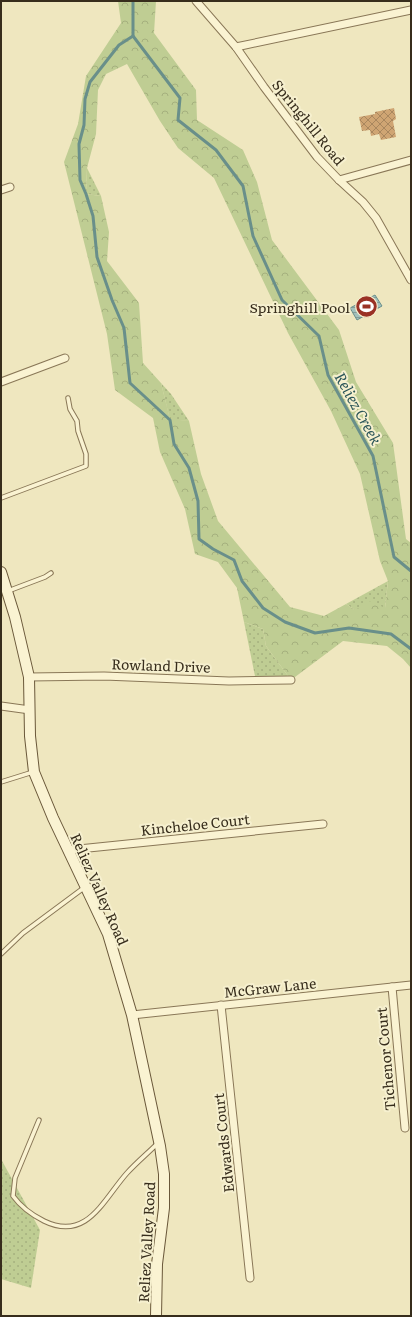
<svg xmlns="http://www.w3.org/2000/svg" width="412" height="1317" font-family="Literata,serif">
  <style>
    .grass { fill: url(#grass-dots) }
    .forest { fill: url(#forest-crowns); fill-rule: evenodd }
    .water { fill: url(#water-rules); stroke: #698f8a }
    .lines { fill: none; stroke-linecap: round; stroke-linejoin: round }
    .stream { stroke: #698f8a; stroke-width: 3 }
    .building { fill: url(#building-cross-hatch) }
    .service-casing { stroke: #897757; stroke-width: 5.5 }
    .minor-casing { stroke: #897757; stroke-width: 9 }
    .secondary-casing { stroke: #6a583a; stroke-width: 12 }
    .service { stroke: #faf3d2; stroke-width: 3.5 }
    .minor { stroke: #faf3d2; stroke-width: 7 }
    .secondary { stroke: #faf3d2; stroke-width: 10 }
    .labels { text-anchor: middle; dominant-baseline: central; stroke-width: 4; stroke-linejoin: round; paint-order: stroke }
    .street-label { font-size: 14px; fill: #372d1c; stroke: #f6f0cf }
    .poi-label { font-size: 14px; fill: #372d1c; stroke: #f6f0cf; text-anchor: end }
    .water-label { font-size: 15px; font-style: italic; fill: #2b5558; stroke: #f6f0cf }
  </style>
  <defs>
    <pattern id="grass-dots" width="8" height="8" patternUnits="userSpaceOnUse"><rect width="8" height="8" fill="#bfcd93"/><path d="M2 2h.1M6 6h.1" fill="none" stroke="#a5b07e" stroke-width="1.8" stroke-linecap="round"/></pattern>
    <pattern id="forest-crowns" width="20" height="18" patternUnits="userSpaceOnUse"><rect width="20" height="18" fill="#bfcd93"/><path d="M2 6a3 3 0 1 1 6 0M12 15a3 3 0 1 1 6 0" fill="none" stroke="#a5b07e"/></pattern>
    <pattern id="water-rules" width="6" height="5" patternUnits="userSpaceOnUse"><rect width="6" height="5" fill="#a2c1bc"/><path d="M0 2.5h6" fill="none" stroke="#859d98"/></pattern>
    <pattern id="building-cross-hatch" width="8" height="8" patternUnits="userSpaceOnUse"><rect width="8" height="8" fill="#cfa573"/><path d="M0 0l8 8M0 8l8-8" fill="none" stroke="#a9875e"/></pattern>
  </defs>
  <rect width="100%" height="100%" fill="#efe7bf"/>
  <g class="grass">
    <path d="M87 168 101 196 86 194Z"/>
    <path d="M161 383 171 394 189 421 170 420Z"/>
    <path d="M388 581 385 608 355 610 346 604Z"/>
    <path d="M244 622 263 629 266 646 291 680 256 681Z"/>
    <path d="M1 1159 40 1230 31 1288 1 1279Z"/>
  </g>
  <path class="forest" d="M118 1H156L154 33 196 90 197 120 243 150 257 182 272 240 339 330 356 382 393 443 406 539 411 543V668L403 659 387 646 343 641 291 680 266 646 263 629 244 622 237 588 218 562 195 554 185 509 160 452 153 418 115 390 107 334 64 162 78 124 86 76 121 23ZM127 64 160 121 178 148 214 178 288 333 331 411 360 474 380 561 388 581 385 608 370 601 355 610 346 604 324 616 290 607 218 521 201 474 189 421 170 419 161 383 143 363 139 303 107 261 109 232 101 196 86 194 87 168 96 134 98 90 106 74Z"/>
  <path class="water" d="M375 295 382 306 357 320 350 308Z"/>
  <g class="lines">
    <g class="stream">
      <path d="M133 1V36L180 98 178 120 216 150 243 186 253 236 282 300 319 336 328 375 373 456 394 557 411 571"/>
      <path d="M133 36 119 45 90 82 85 99 84 125 79 144 80 180 86 194 93 216 97 257 112 300 124 328 130 383 170 420 174 444 189 468 198 501 199 539 213 549 234 560 242 581 263 608 285 622 315 633 349 628 391 634 411 649"/>
    </g>
  </g>
  <path class="building" d="M394 108 396 119 393 121 396 137 381 140 379 134 371 136 370 130 362 131 359 117 375 114V112Z"/>
  <g class="lines">
    <defs>
      <g id="service">
        <path d="M1 498 86 466V454L78 431 77 421 70 409 68 398"/>
        <path d="M8 591 45 577 51 573"/>
        <path d="M1 782 33 772"/>
        <path d="M1 954 23 933 85 887"/>
        <path d="M39 1120 15 1178 13 1196C21 1207 32 1215 44 1221 87 1242 103 1200 127 1173 137 1162 148 1153 158 1143"/>
      </g>
      <g id="minor">
        <path d="M196 1 236 47 264 87 317 157 339 180 363 202 376 218 411 280"/>
        <path d="M236 47 411 10"/>
        <path d="M339 180 411 160"/>
        <path d="M1 190 10 187"/>
        <path d="M1 382 65 358"/>
        <path d="M29 677 104 676 229 681 291 680"/>
        <path d="M1 706 30 710"/>
        <path d="M69 850 323 824"/>
        <path d="M392 987 405 1128"/>
        <path d="M221 1005 250 1278"/>
        <path d="M132 1015 411 985"/>
      </g>
      <path id="secondary" d="M1 572 15 617 29 677 30 736 34 772 53 818 108 934 132 1015 160 1146 164 1174V1208L157 1264 156 1316"/>
    </defs>
    <use href="#service" class="service-casing"/>
    <use href="#minor" class="minor-casing"/>
    <use href="#secondary" class="secondary-casing"/>
    <use href="#service" class="service"/>
    <use href="#minor" class="minor"/>
    <use href="#secondary" class="secondary"/>
  </g>
  <defs>
    <symbol id="stadium-disc" viewBox="-11 -11 22 22"><circle r="9.5" fill="#9a3225" stroke="#f6f0cf"/><path d="M0-5a6.5 5 0 1 0 0 10a6.5 5 0 1 0 0-10ZM-3.5-1.8h7v3.6h-7Z" fill="#fff"/></symbol>
  </defs>
  <g fill-rule="evenodd">
    <use href="#stadium-disc" x="354" y="294" width="25" height="25"/>
  </g>
  <g class="labels">
    <g class="street-label">
      <text transform="translate(309 122) rotate(51)">Springhill Road</text>
      <text transform="translate(161 665) rotate(2)">Rowland Drive</text>
      <text transform="translate(195 824) rotate(-6)">Kincheloe Court</text>
      <text transform="translate(100 889) rotate(66)">Reliez Valley Road</text>
      <text transform="translate(270 987) rotate(-6)">McGraw Lane</text>
      <text transform="translate(385 1059) rotate(-95)">Tichenor Court</text>
      <text transform="translate(223 1143) rotate(-96)">Edwards Court</text>
      <text transform="translate(146 1242) rotate(-87)">Reliez Valley Road</text>
    </g>
    <g class="poi-label">
      <text x="350" y="307">Springhill Pool</text>
    </g>
    <g class="water-label">
      <text transform="translate(359 408) rotate(61)">Reliez Creek</text>
    </g>
  </g>
  <rect width="412" height="1317" fill="none" stroke="#372d1c" stroke-width="4"/>
</svg>
